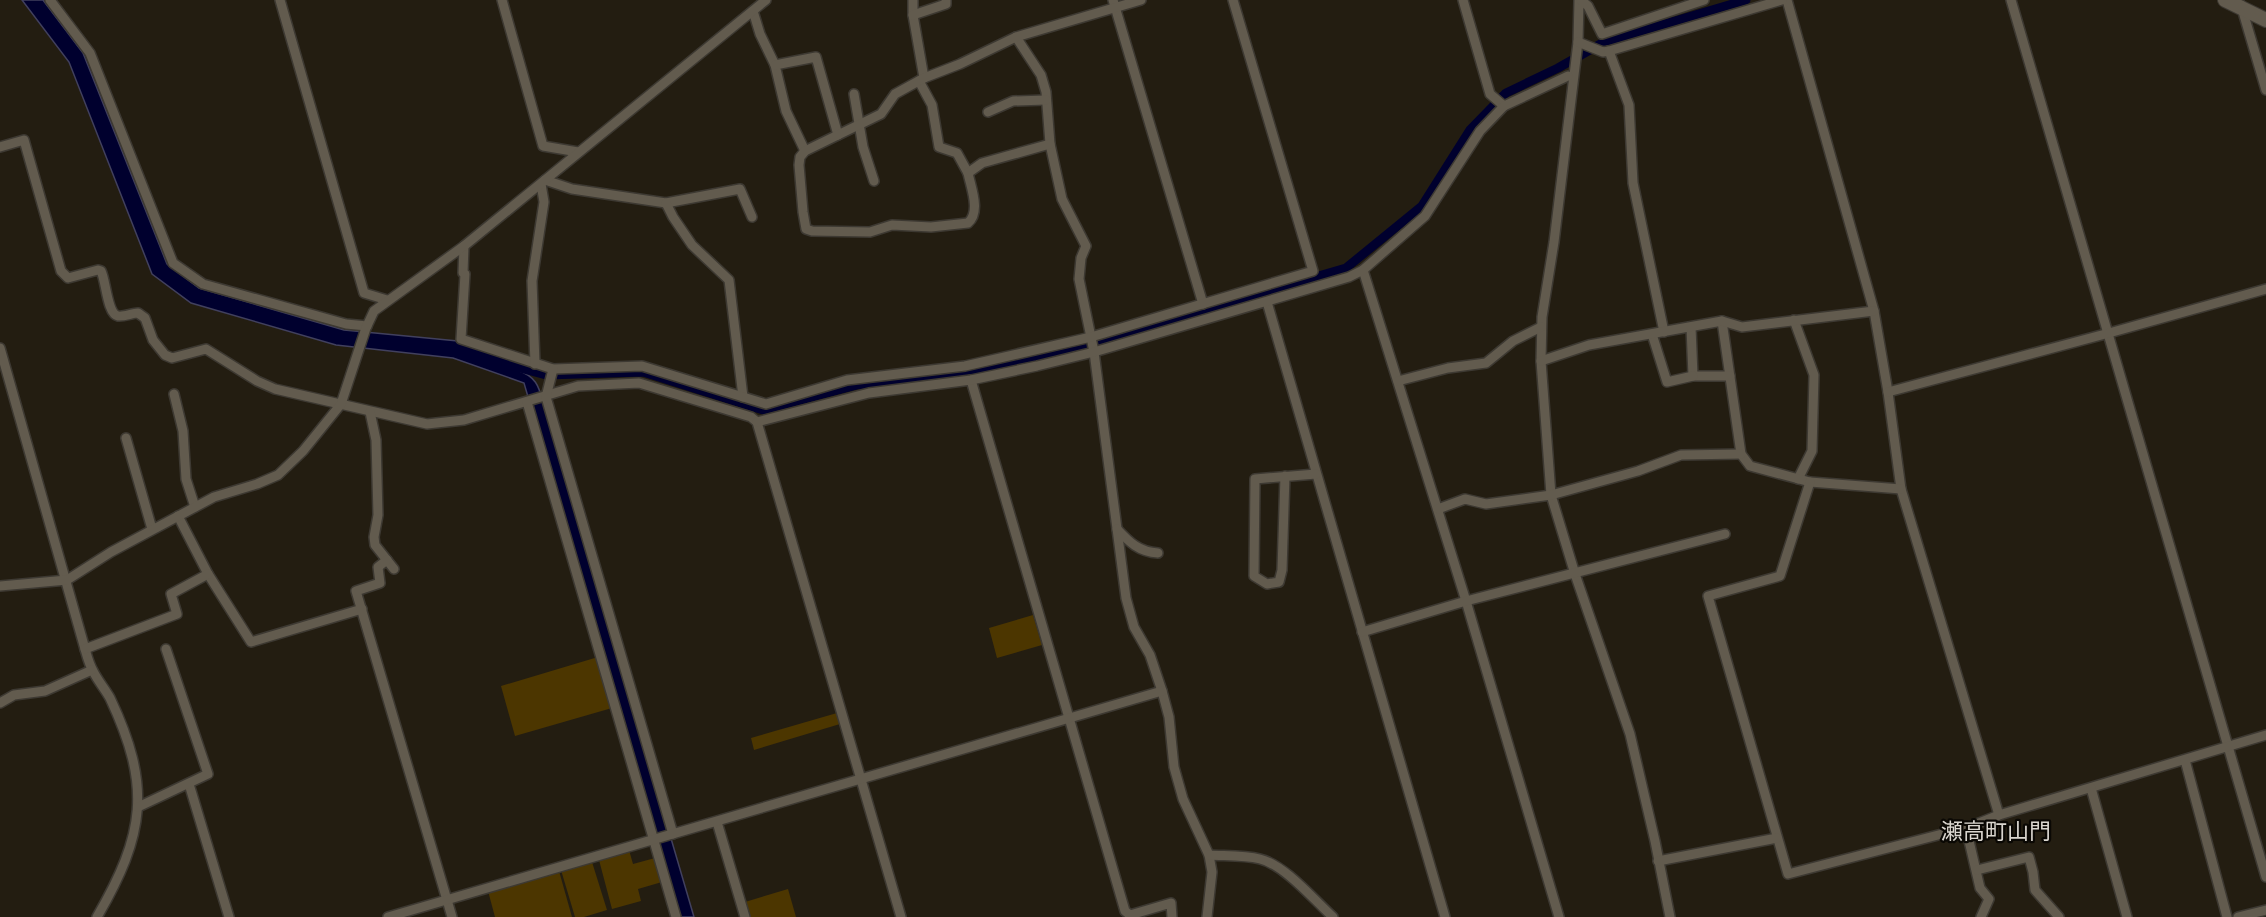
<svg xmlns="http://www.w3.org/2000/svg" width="2266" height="917" font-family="'Source Sans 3','Noto Sans JP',sans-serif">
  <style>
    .green { fill: #4c3600 }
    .water { fill: #00002e; stroke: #41405e; stroke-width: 1.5 }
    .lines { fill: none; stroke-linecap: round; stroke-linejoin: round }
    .canal { stroke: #00002e; stroke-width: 9 }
    .minor-casing { stroke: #3d3932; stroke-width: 12 }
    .secondary-casing { stroke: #3d3932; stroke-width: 16 }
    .minor { stroke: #625b4e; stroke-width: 9 }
    .secondary { stroke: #625b4e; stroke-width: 14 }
    .labels { text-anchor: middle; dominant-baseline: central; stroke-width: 4.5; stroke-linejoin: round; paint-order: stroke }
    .quarter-label { font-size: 22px; fill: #dad6cf; stroke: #0a0804 }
  </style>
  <rect width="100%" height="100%" fill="#231d11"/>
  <g class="green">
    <path d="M1033 615 1042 645 997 658 989 628Z"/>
    <path d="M598 657 612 708 515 736 501 686Z"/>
    <path d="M837 713 840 724 754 750 751 738Z"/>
    <path d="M629 850 633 864 655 858 662 882 638 889 641 901 612 909 599 860Z"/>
    <path d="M592 862 607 910 584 917H575L561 870Z"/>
    <path d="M559 871 572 917H495L488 891Z"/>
    <path d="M788 889 796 917H750L745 902Z"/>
  </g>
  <path class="water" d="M22 0H43L83 53 167 264 199 288 344 330 458 341 518 362 517 370C538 377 539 388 545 408L694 917H679L524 383 453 358 336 345 191 303 152 274 69 62Z"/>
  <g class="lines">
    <path class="canal" d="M506 364 546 375 643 372 763 410 857 385 966 372 1076 347 1346 268 1422 206 1470 130 1506 93 1558 68 1604 42 1746 0"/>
    <defs>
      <g id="minor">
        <path d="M50 0 90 53 173 263 203 284 346 324 367 326"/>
        <path d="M280 0 364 293 387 300"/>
        <path d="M502 0 543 146 578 152"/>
        <path d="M913 0V15L924 78"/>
        <path d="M1113 0 1203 304"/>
        <path d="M1463 0 1490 94 1504 106"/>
        <path d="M1579 0 1578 42 1554 242 1542 317 1541 361 1551 495 1575 574 1630 734 1655 841 1670 917"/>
        <path d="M1581 0 1588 6 1602 34 1704 0"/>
        <path d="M1787 0 1874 311 1888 392 1901 489 1999 815"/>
        <path d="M2011 0 2266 877"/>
        <path d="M2241 5 2266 90"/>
        <path d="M753 11 760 34 775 65 786 111 805 151"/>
        <path d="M913 15 946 4V0"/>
        <path d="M1016 37 1041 75 1046 92 1050 144 1062 199 1086 246 1081 258 1079 279 1094 352 1126 598 1134 627 1150 655 1162 691 1169 717 1174 767 1183 799 1209 855 1212 872 1207 917"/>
        <path d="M1578 42 1603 52 1609 51 1782 0"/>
        <path d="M1609 51 1629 105 1633 183 1664 332"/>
        <path d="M775 65 816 57 838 135"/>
        <path d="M919 81 932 105 939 147 957 153 968 173"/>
        <path d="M854 94 863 147 874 181"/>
        <path d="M988 112 1013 101 1046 100"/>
        <path d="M1050 144 982 163 968 173C971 188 981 212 968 223L931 227 892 225 870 232 812 231 806 229 803 212 799 165 800 157 805 151 881 114 895 94 924 78 960 64 1016 37 1141 0"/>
        <path d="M0 147 24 140 61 271 68 278 98 270 101 271C106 280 107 314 118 316 124 317 132 313 138 313L145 318 153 340 165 355 172 358 206 349 257 381 275 389 427 424 464 420 578 386 639 383 751 417 757 422 901 917"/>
        <path d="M545 180 572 189 666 203 740 189 752 217"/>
        <path d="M666 203 673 217 692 245 729 280 743 397"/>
        <path d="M464 246 463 273 465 274 461 339 553 369 642 366 766 404 847 380 965 366 1091 337 1313 271 1233 0"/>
        <path d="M1363 270 1466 601 1559 917"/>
        <path d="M1267 302 1445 917"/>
        <path d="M1794 320 1814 375 1812 451 1798 479"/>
        <path d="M1722 321 1741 454 1750 466 1810 482 1901 489"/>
        <path d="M1691 327 1693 376H1730"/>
        <path d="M1652 334 1667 382 1693 376"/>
        <path d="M0 348 85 649C87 656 89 664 93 671 98 681 105 689 110 698 152 787 145 834 97 917"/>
        <path d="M1541 361 1589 345 1722 321 1742 327 1874 311"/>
        <path d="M535 364 532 281 544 202 541 184"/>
        <path d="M553 369 546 397 673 834"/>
        <path d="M971 380 1125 911 1130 915 1171 903 1172 917"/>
        <path d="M1398 381 1448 368 1486 363 1513 341 1541 327"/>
        <path d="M1888 392 2109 333 2266 289"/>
        <path d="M174 394 183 431 186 479 195 507"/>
        <path d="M527 402 676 917"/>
        <path d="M370 412 376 440 378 515 374 537 375 545 394 569"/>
        <path d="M757 422 869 393 971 380 1037 366 1094 352 1349 277 1363 270 1425 216 1480 131 1504 106 1568 76"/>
        <path d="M126 438 152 529"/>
        <path d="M1285 476 1282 570 1279 582 1267 584 1254 576 1255 479 1316 474"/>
        <path d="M1810 482 1780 576 1708 596 1788 874 1969 827 1999 815 2266 735"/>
        <path d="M1438 509 1465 499 1486 504 1551 495 1638 471 1681 455 1741 454"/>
        <path d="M178 516 208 574 251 642 362 609"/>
        <path d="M1117 529C1129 542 1139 552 1158 553"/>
        <path d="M387 560 378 567 380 583 356 591 452 917"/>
        <path d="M0 586 67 580 111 552 214 497 257 484 278 475 303 451 341 404 366 328 374 311 464 246 766 0"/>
        <path d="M1362 632 1466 601 1725 534"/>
        <path d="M85 649 177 614 171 594 208 574"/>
        <path d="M0 703 14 695 45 691 92 670"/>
        <path d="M2185 760 2227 917"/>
        <path d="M189 784 229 917"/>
        <path d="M2091 788 2127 917"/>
        <path d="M138 807 208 774 166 649"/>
        <path d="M717 822 745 917"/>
        <path d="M1966 828 1980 888 1989 899 1981 917"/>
        <path d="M1209 855C1226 856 1244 855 1260 859 1285 865 1314 900 1333 917"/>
        <path d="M1658 861 1777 838"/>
        <path d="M1977 870 2029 857 2033 872 2035 890 2059 917"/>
        <path d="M388 917 1162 691"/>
        <path d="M2238 917 2266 910"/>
      </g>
      <path id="secondary" d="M2225 0 2266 20"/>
    </defs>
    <use href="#minor" class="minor-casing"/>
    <use href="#secondary" class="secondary-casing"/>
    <use href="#minor" class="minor"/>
    <use href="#secondary" class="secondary"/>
  </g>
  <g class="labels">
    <g class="quarter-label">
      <text x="1996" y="832">瀬高町山門</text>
    </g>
  </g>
</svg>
